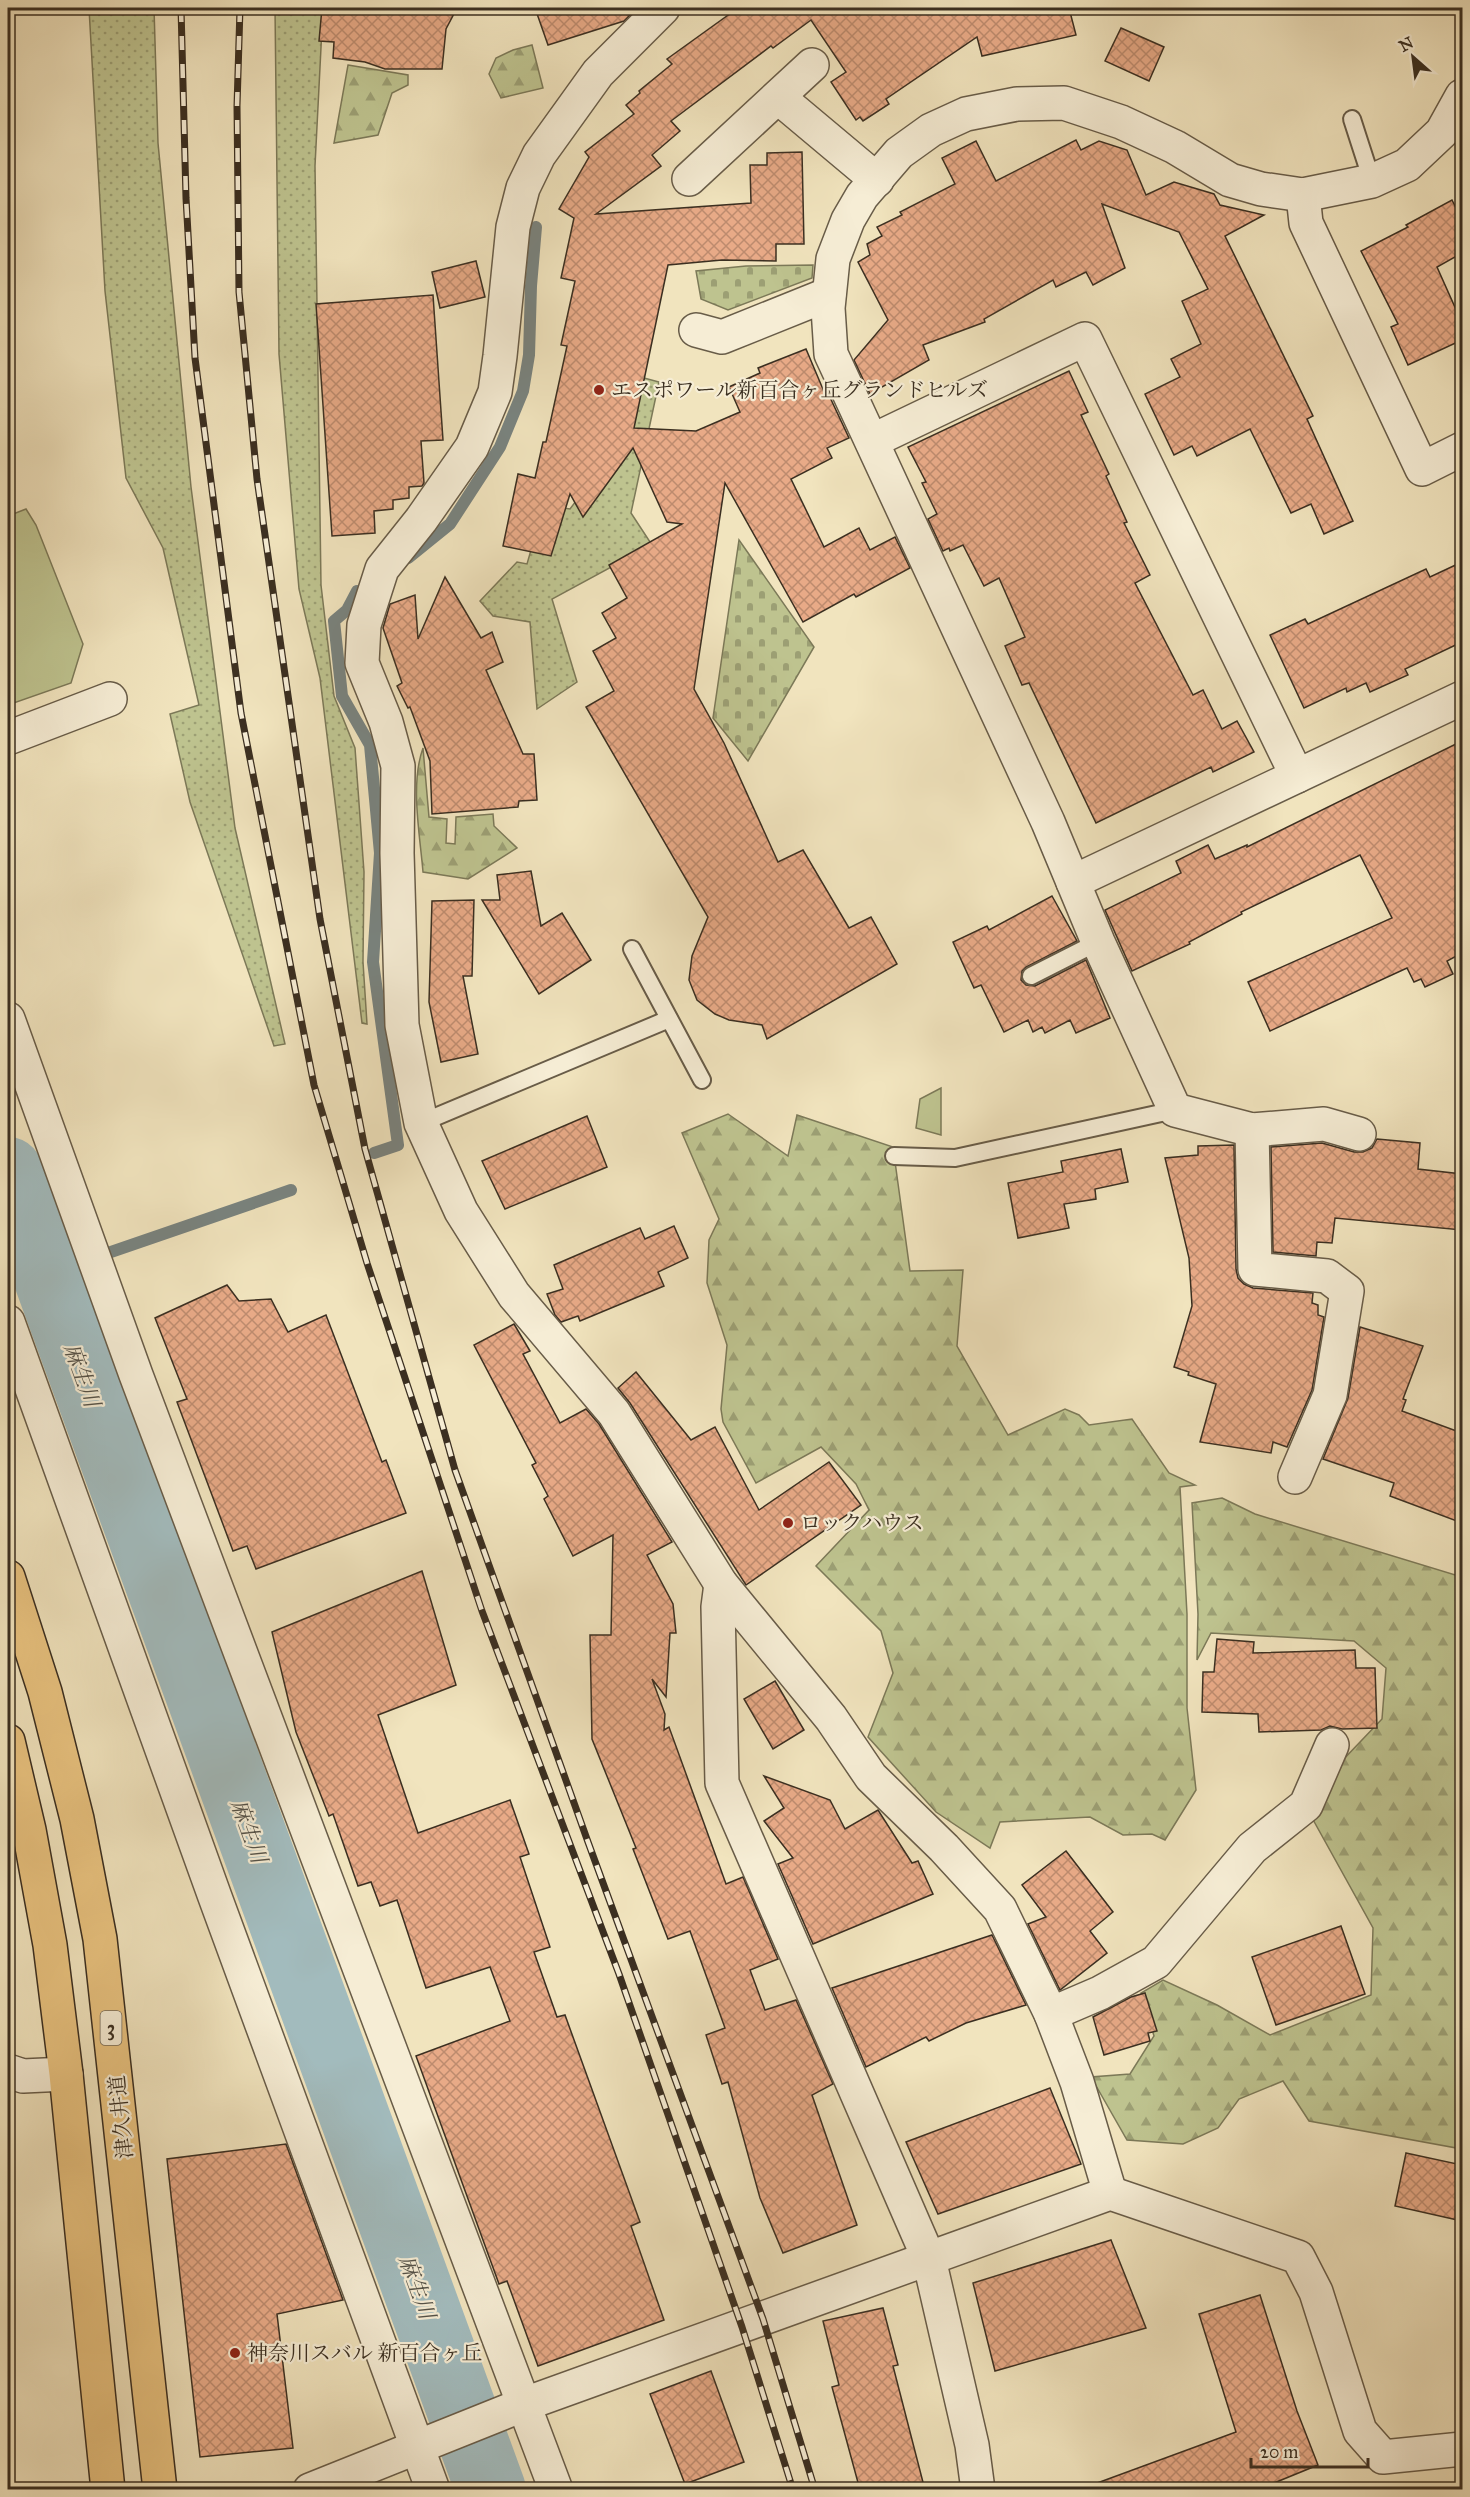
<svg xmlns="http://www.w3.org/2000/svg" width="1470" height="2497" font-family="'IM FELL Great Primer','Noto Serif JP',serif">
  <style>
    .grass { fill: url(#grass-dots); stroke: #7c7958; stroke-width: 1.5 }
    .forest { fill: url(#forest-firs); stroke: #7c7958; stroke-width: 1.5 }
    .cemetery { fill: url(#cemetery-stones); stroke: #7c7958; stroke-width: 1.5 }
    .park { fill: #bec38f; stroke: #7c7958; stroke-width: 1.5 }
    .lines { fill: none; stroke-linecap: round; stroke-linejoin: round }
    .stream { stroke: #79837f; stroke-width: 12 }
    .river { stroke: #a2bbbd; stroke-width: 70 }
    .building { fill: url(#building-cross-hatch); stroke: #3b2f21; stroke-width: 1.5 }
    .service-casing { stroke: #685c48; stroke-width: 20 }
    .minor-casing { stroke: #685c48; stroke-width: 36 }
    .primary-casing { stroke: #3b2f21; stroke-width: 36 }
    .service { stroke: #f6edd5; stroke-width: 16 }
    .minor { stroke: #f6edd5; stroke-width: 33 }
    .primary { stroke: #e8c27f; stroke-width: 33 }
    .rail-casing { stroke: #3b2f21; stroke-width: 7 }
    .rail { stroke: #f6edd5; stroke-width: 4.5; stroke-dasharray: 14; stroke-linecap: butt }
    .poi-dot { fill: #8f2418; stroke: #f6edd5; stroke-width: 2 }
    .labels { text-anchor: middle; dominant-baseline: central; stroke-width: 4.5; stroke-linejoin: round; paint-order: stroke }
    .shield { fill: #f6edd5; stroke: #736857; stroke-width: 1.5 }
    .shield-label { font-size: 20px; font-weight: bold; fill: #3b2f21 }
    .poi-label { font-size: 21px; fill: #3b2f21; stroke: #f6edd5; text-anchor: start }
    .street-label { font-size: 21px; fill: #3b2f21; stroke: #f6edd5 }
    .water-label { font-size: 22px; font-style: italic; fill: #555248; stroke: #f6edd5 }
  </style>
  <defs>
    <pattern id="grass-dots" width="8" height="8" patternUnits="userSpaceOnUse" patternTransform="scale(1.5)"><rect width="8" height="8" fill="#bec38f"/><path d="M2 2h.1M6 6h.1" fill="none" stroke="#9c9f74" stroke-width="1.8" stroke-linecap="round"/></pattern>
    <pattern id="forest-firs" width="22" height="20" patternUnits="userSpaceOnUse" patternTransform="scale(1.5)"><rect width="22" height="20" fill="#bec38f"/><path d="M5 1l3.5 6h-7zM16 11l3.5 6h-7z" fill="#9c9f74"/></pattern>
    <pattern id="cemetery-stones" width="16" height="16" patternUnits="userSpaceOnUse" patternTransform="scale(1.5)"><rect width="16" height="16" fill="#bec38f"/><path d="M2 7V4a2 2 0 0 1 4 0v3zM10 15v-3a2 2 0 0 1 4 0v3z" fill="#9c9f74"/></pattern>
    <pattern id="building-cross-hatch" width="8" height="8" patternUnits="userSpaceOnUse" patternTransform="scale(1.5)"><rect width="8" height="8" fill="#e8aa87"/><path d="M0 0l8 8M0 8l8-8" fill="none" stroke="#bd8b6e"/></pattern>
  </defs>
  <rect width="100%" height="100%" fill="#f1e4be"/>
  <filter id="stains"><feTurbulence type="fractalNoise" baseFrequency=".00333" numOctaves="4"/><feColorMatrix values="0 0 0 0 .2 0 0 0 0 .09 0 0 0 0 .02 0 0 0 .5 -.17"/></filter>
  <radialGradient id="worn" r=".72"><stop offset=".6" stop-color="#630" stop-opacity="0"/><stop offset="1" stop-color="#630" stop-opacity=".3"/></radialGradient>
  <g class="grass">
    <path d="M89 8H154L158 143 191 487 235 828 285 1044 274 1046 190 802 170 714 199 705 163 548 126 478 105 291Z"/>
    <path d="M275 8H323L315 166 321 585 334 696 355 748 364 872 363 962 367 1024 362 1023 320 678 299 589 279 354Z"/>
    <path d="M633 375 659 382 631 513 652 545 552 599 577 682 537 709 530 622 493 616 480 601 517 562 527 564 544 505 570 509 622 440Z"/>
  </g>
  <g class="forest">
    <path d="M532 45 543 88 501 98 489 74 496 58 513 50Z"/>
    <path d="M348 65 408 75V85L392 93 378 135 334 143Z"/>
    <path d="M423 748 429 817 447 819 446 843 455 844 456 817 493 814 494 826 517 848 468 879 423 872C420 835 410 784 423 748Z"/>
    <path d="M728 1114 788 1156 797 1115 893 1147 910 1271 963 1270 957 1346 1008 1435 1065 1409 1079 1415 1089 1425 1132 1419 1169 1473 1195 1485 1180 1487 1187 1614V1708L1196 1790 1165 1840 1152 1834 1123 1835 1090 1817 1000 1822 990 1848 936 1812 868 1737 893 1673 881 1631 816 1566 869 1510 856 1484 821 1447 756 1483 723 1422 721 1409 727 1345 707 1283 709 1240 719 1219 682 1133Z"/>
    <path d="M1222 1498 1255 1514 1462 1577V2149L1309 2121 1283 2081 1239 2099 1218 2128 1183 2144 1127 2140 1091 2077 1130 2074 1154 2036 1141 1993 1163 1980 1217 2005 1270 2035 1371 1995 1373 1928 1311 1816 1341 1762 1382 1719 1386 1668 1354 1641 1211 1633 1197 1660 1198 1614 1192 1503Z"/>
  </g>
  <g class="cemetery">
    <path d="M813 265 812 278 728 310 701 299 696 271 746 266Z"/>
    <path d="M739 540 814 647 748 761 713 718Z"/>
  </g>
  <g class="park">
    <path d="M26 509 36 525 83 644 71 683 8 705V516Z"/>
    <path d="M941 1088V1135L916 1128 920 1099Z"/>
  </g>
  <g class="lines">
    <g class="stream">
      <path d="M408 558 450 524 500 447 523 391 529 355 531 286 536 227"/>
      <path d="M357 591 347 610 334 621 342 696 370 745 380 853 373 962 398 1145 374 1153"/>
      <path d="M47 1274 291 1190"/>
    </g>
    <path class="river" d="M8 1172 47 1274 491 2490"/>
  </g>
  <g class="building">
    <path d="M322 8H457L446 29 442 69H385L365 62 333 58 334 42 319 41Z"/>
    <path d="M535 8H637L624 21 548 45Z"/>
    <path d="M738 8H1069L1076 35 982 56 977 37 886 99 889 104 863 121 860 117 856 120 831 82 846 72 811 20 773 48 771 46 671 121 680 131 652 155 661 166 596 214 751 203 750 165H767V153L802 152 804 244H776V261L722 260 668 265 634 428 696 431 740 412 729 387 760 373 758 368 806 349 825 394 827 391 849 438 827 448 832 458 791 479 824 547 859 528 870 550 895 537 910 568 856 597 854 594 803 622 725 483 694 689 724 743 778 862 803 850 849 928 871 917 897 964 767 1039 762 1025 729 1020 715 1014 697 1000 689 980 692 956 708 917 586 707 614 691 593 651 616 638 602 613 627 598 609 565 682 524 667 522 633 448 583 517 570 494 551 556 503 546 518 474 535 478 543 442H546L567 346 561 345 575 281 561 278 574 218 559 209 589 157 585 152 634 114 626 105 640 93 639 91 672 64 667 59Z"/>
    <path d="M1121 28 1164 47 1149 81 1105 61Z"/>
    <path d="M1076 140 1081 150 1099 141 1127 150 1146 195 1174 182 1214 194 1220 205 1264 215 1225 236 1313 416 1307 419 1353 521 1324 534 1311 504 1291 513 1250 429 1197 456 1192 446 1174 455 1145 394 1180 377 1171 359 1201 344 1182 301 1208 289 1179 232 1102 204 1125 268 1093 285 1086 272 1056 287 1053 280 984 319 985 322 923 345 929 360 870 394 854 360 888 320 858 262 870 255 867 244 882 236 877 227 902 215 900 212 955 184 942 158 976 141 996 181Z"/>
    <path d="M1452 200 1462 220V253L1437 267 1462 323V340L1408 365 1391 327 1398 324 1361 251 1408 227 1406 225Z"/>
    <path d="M476 261 485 297 440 308 432 272Z"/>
    <path d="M433 295 443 440 421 441 424 483 422 486 409 487V498L393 500V509L374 511 375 533 332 536 316 304Z"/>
    <path d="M1069 371 1088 412 1081 415 1109 474 1106 476 1127 522 1124 523 1150 575 1135 583 1193 695 1203 690 1222 729 1237 721 1254 752 1213 772 1211 767 1096 823 1029 683 1022 685 1005 646 1025 637 999 578 984 586 963 545 950 551 949 548 943 551 928 519 937 514 922 483 926 482 908 447Z"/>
    <path d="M1462 562V642L1405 669 1408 675 1370 692 1366 683 1347 692 1346 688 1304 708 1270 635 1305 619 1308 624 1426 569 1430 577Z"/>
    <path d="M445 577 481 638 492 632 503 662 486 670 523 754H534L537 800 519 801 518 807 432 814 430 761 410 707 408 708 397 686 402 683 383 628 390 604 415 595 418 639Z"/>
    <path d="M1462 741V953L1447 961 1453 974 1425 987 1421 979 1414 982 1407 968 1270 1031 1248 982 1392 918 1360 855 1241 912 1242 914 1189 942 1190 944 1132 971 1105 910 1181 873 1176 861 1208 845 1215 859 1247 845V847Z"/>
    <path d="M531 871 541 926 562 913 591 960 539 994 482 900H500L497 875Z"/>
    <path d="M1052 896 1077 941 1026 967 1022 971 1021 980 1026 985 1035 986 1086 960 1110 1018 1076 1033 1070 1020 1045 1033 1042 1027 1033 1032 1028 1020 1004 1032 981 985 974 988 953 942 987 926 989 930Z"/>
    <path d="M474 900 472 976H463L478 1054 441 1062 429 1002 432 901Z"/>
    <path d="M587 1116 607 1167 505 1209 482 1161Z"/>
    <path d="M1377 1139 1420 1143 1418 1169 1462 1174V1230L1335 1218 1332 1243 1317 1242 1316 1256 1273 1252 1271 1147 1322 1143 1354 1152H1363L1372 1148Z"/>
    <path d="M1234 1145 1236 1269 1238 1278 1244 1284 1253 1288 1313 1293 1312 1303 1318 1305V1315L1324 1317 1312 1390 1287 1447 1273 1442 1271 1453 1200 1442 1216 1384 1188 1375 1189 1372 1174 1367 1192 1306 1189 1258 1165 1158 1198 1155V1146Z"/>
    <path d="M1121 1149 1128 1182 1095 1189 1096 1199 1064 1204 1069 1228 1018 1238 1008 1183 1063 1172 1061 1161Z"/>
    <path d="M674 1226 688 1258 658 1272 664 1286 580 1321 578 1316 561 1322 555 1315 547 1294 563 1289 554 1265 640 1228 645 1239Z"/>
    <path d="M227 1285 239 1301 271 1299 288 1332 326 1315 382 1462 386 1460 406 1513 256 1569 247 1546 233 1551 177 1402 187 1399 155 1318Z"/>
    <path d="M514 1324 530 1351 523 1354 560 1423 586 1409 599 1424 672 1542 647 1555 673 1604 676 1633H670L666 1697 652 1679 665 1714 664 1730 669 1727 726 1884 743 1877 778 1959 750 1970 765 2010 796 2000 833 2084 812 2095 857 2225 783 2253 760 2198 728 2082 722 2084 706 2035 725 2028 690 1931 668 1939 633 1849 636 1848 592 1739 590 1635H611L613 1535 573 1556 544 1499 548 1496 532 1465 536 1463 474 1345Z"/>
    <path d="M1360 1327 1423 1346 1403 1399 1406 1400 1402 1411 1462 1433V1523L1390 1496 1394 1483 1323 1459 1348 1398Z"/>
    <path d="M636 1372 691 1440 715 1427 759 1510 829 1462 861 1505 746 1585 630 1403 618 1388Z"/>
    <path d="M422 1571 456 1685 378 1715 418 1833 510 1800 529 1854 520 1857 550 1947 534 1952 557 2017 565 2015 640 2222 631 2226 664 2320 538 2366 507 2281 499 2284 416 2056 510 2021 490 1967 426 1988 397 1900 380 1906 371 1882 358 1886 333 1814 329 1816 296 1732 272 1632Z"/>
    <path d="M1217 1639 1254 1642 1253 1653 1355 1650 1356 1668H1375L1377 1728 1342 1729 1330 1726 1321 1730 1259 1732 1258 1714 1202 1712 1203 1672H1214Z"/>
    <path d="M775 1681 804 1730 773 1749 744 1699Z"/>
    <path d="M764 1776 830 1800 845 1829 878 1810 912 1863 918 1861 933 1894 813 1944 778 1864 793 1858 764 1821 784 1808Z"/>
    <path d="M1066 1851 1113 1912 1090 1931 1107 1953 1060 1990 1028 1924 1046 1917 1022 1885Z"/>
    <path d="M1341 1926 1365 1994 1276 2025 1252 1957Z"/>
    <path d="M992 1935 1026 2005 966 2023 929 2041 926 2037 866 2067 832 1988Z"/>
    <path d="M1145 1993 1157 2031 1148 2033 1150 2041 1104 2055 1093 2017 1131 1997Z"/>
    <path d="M1050 2088 1081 2164 938 2214 906 2142Z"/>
    <path d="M286 2144 343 2300 277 2314 293 2448 200 2457 167 2159Z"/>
    <path d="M1406 2153 1462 2165V2221L1395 2206Z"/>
    <path d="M1111 2240 1146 2328 995 2371 973 2283Z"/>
    <path d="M1260 2295 1297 2411 1318 2465 1257 2490H1090L1089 2486 1236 2432 1199 2314Z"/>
    <path d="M883 2308 898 2365 893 2366 925 2490H860L832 2387 839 2385 823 2321Z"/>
    <path d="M711 2371 744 2462 685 2484 650 2394Z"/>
  </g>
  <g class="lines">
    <defs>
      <g id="service">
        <path d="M1352 119 1372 181"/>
        <path d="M632 949 702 1080"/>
        <path d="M1031 976 1098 942"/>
        <path d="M421 1123 669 1019"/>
        <path d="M894 1156 955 1158 1175 1110"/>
      </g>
      <g id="minor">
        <path d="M663 8 598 73 539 155 523 188 513 227 500 356 495 392 472 447 421 520 382 569 364 625 362 663 386 722 398 766 397 853 402 1025 421 1123 461 1211 514 1295 614 1413 721 1584 831 1718 871 1777 944 1848 1000 1909 1051 2014 1077 2082 1110 2193"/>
        <path d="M778 97 877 180"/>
        <path d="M689 179 812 65"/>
        <path d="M1303 195 1306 223 1422 469 1462 449"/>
        <path d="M696 330 722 337 829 294"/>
        <path d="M872 441 1085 339 1297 776"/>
        <path d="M8 738 110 699"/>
        <path d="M1073 882 1462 698"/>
        <path d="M8 1019 136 1375 556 2490"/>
        <path d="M1252 1130 1255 1269 1327 1276 1347 1291 1330 1395 1295 1477"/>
        <path d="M1359 1134 1324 1124 1252 1130 1175 1110 1098 942 1048 822 831 354 828 308 833 259 848 220 862 196 899 153 931 130 966 114 1017 104 1064 103 1121 122 1175 147 1230 180 1261 189 1303 195 1372 181 1407 165 1442 132 1462 96"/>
        <path d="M8 1322 215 1897 433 2490"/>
        <path d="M721 1584 718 1607 722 1783 929 2259 972 2445 978 2490"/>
        <path d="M1051 2014 1100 1993 1156 1962 1252 1848 1306 1805 1332 1745"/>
        <path d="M8 2071 23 2076 66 2074"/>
        <path d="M310 2490 525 2404 1110 2193 1298 2257 1316 2292 1360 2431 1383 2457 1462 2449"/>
      </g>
      <g id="primary">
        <path d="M8 1577 45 1692 77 1819 100 1939 160 2490"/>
        <path d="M8 1741 29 1830 50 1945 66 2074 108 2490"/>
      </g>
    </defs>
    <use href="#service" class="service-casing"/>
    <use href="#minor" class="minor-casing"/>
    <use href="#primary" class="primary-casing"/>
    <use href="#service" class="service"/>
    <use href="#minor" class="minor"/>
    <use href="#primary" class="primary"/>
    <defs>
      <g id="rail">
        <path d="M181 8 186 198 195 358 241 713 314 1085 367 1263 482 1611 619 1974 742 2327 793 2490"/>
        <path d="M240 8 237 106 239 292 257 479 320 919 365 1149 455 1470 588 1842 763 2319 815 2490"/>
      </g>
    </defs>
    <use href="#rail" class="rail-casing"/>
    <use href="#rail" class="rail"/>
  </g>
  <g class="poi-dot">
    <circle cx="599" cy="390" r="6"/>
    <circle cx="788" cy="1523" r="6"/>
    <circle cx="235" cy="2353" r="6"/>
  </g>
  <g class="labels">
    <rect class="shield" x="100.5" y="2011" width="21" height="34" rx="4.5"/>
    <g class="shield-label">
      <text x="111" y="2028">3</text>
    </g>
    <g class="poi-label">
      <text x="611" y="390">エスポワール新百合ヶ丘グランドヒルズ</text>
      <text x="800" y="1523">ロックハウス</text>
      <text x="247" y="2353">神奈川スバル 新百合ヶ丘</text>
    </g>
    <g class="street-label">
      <text transform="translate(121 2117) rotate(-96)">津久井道</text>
    </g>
    <g class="water-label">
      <text transform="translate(82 1375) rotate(70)">麻生川</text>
      <text transform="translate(249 1831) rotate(70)">麻生川</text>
      <text transform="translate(417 2287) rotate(70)">麻生川</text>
    </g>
  </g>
  <rect width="1470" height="2497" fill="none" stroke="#f1e4be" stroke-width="30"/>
  <rect x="9" y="9" width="1452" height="2479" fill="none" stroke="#3b2f21" stroke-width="3"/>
  <rect x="15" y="15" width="1440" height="2467" fill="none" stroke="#3b2f21" stroke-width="1.5"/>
  <g transform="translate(1413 57) rotate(332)" stroke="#f6edd5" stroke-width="4.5" paint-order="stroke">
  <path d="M0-4.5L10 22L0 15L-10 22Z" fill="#3b2f21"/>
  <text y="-9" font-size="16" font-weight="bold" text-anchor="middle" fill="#3b2f21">N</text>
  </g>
  <path d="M1251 2458v9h117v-9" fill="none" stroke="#3b2f21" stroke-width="3"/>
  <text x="1260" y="2458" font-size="18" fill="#3b2f21" stroke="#f6edd5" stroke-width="4.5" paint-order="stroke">20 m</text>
  <rect width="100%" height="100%" filter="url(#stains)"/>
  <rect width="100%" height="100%" fill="url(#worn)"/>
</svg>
